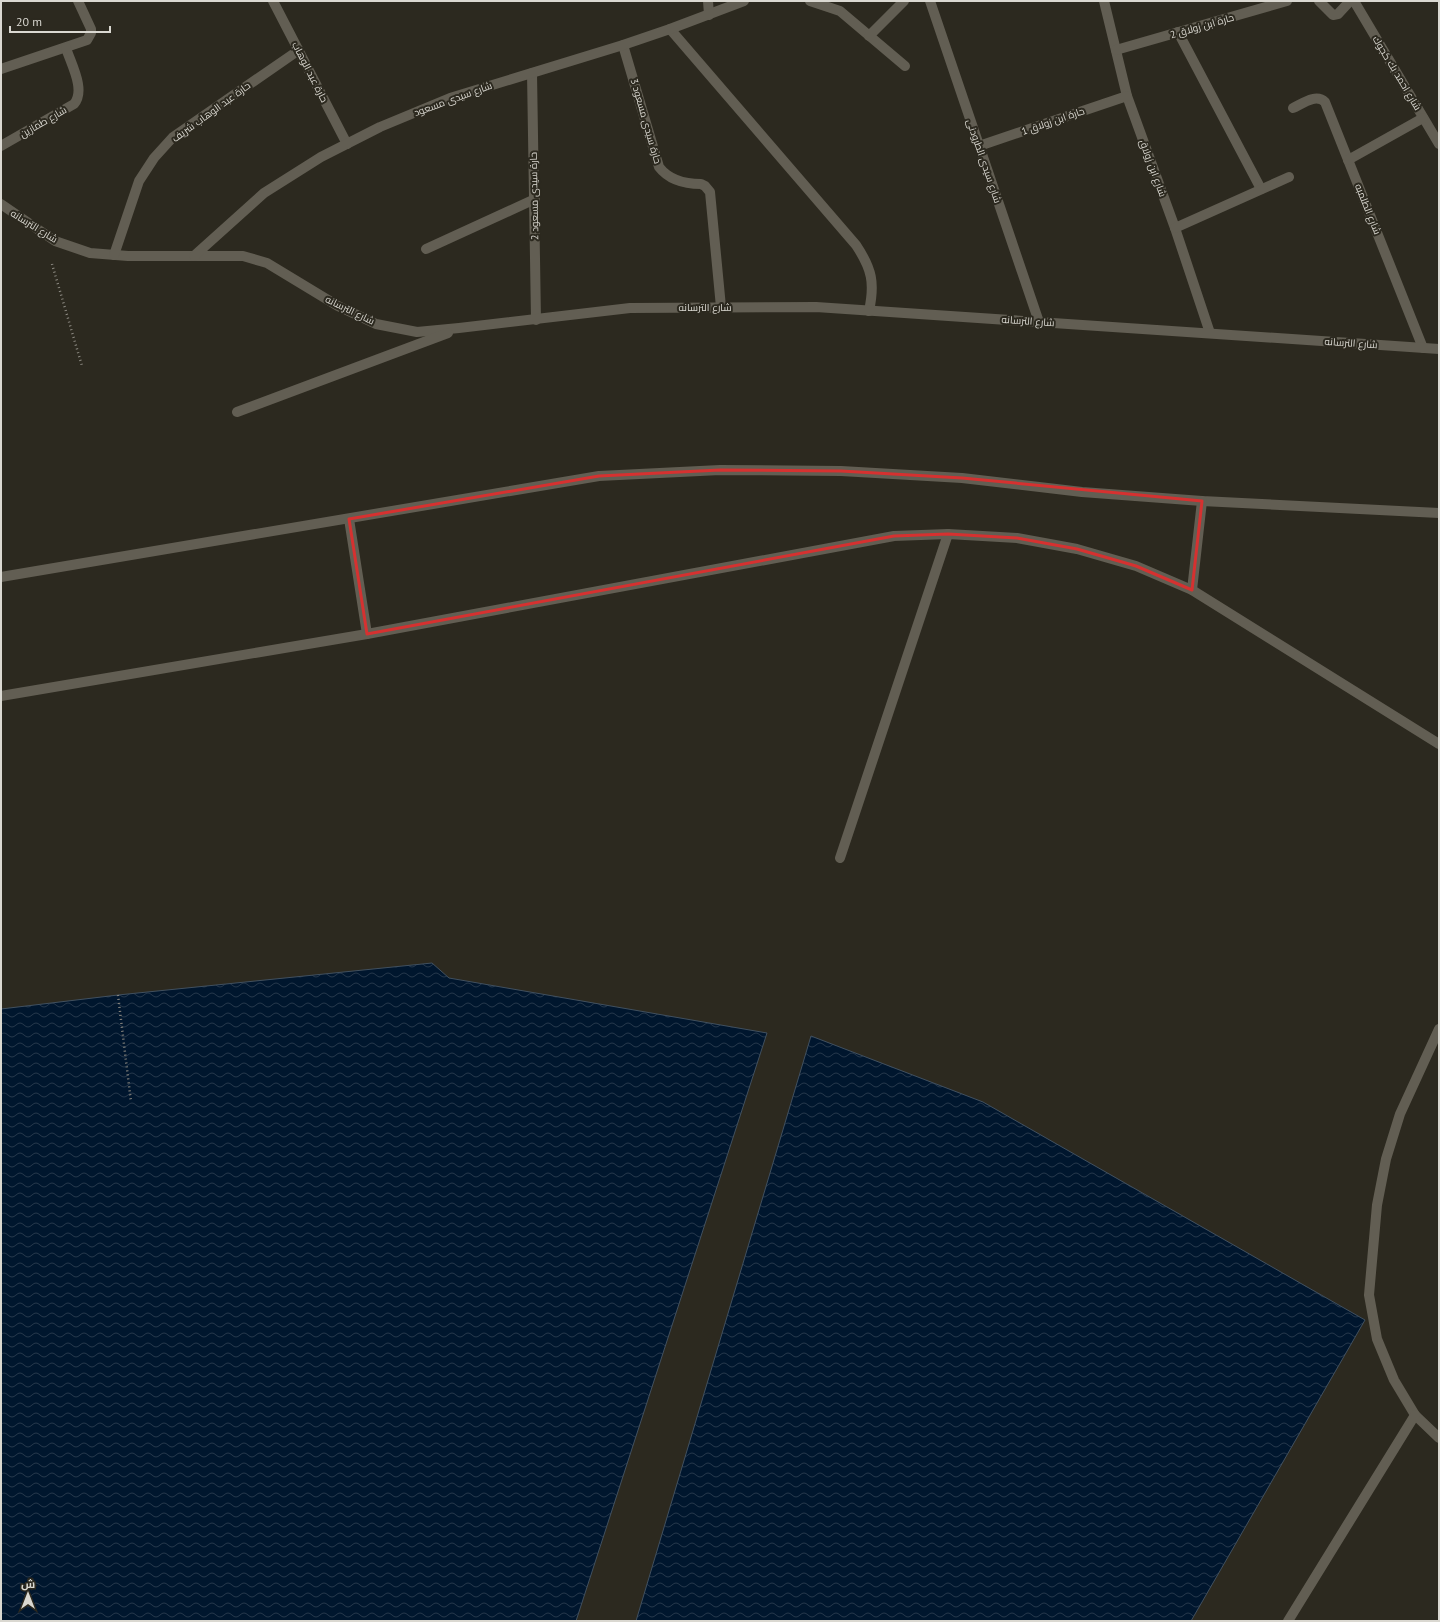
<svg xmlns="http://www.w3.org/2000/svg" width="1440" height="1622" font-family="'PT Sans',Cairo,sans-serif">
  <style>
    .water { fill: url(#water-waves); stroke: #41505f }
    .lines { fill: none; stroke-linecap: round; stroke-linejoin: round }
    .path { stroke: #8c8981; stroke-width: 2.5; stroke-dasharray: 1 3; stroke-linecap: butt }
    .minor { stroke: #625e53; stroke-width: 10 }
    .marked { fill: none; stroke: #d63130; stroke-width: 3; stroke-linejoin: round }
    .labels { text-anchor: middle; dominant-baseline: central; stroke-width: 4; stroke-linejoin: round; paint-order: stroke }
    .street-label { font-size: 10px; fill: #dad8d1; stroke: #2c291f }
  </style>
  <defs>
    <pattern id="water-waves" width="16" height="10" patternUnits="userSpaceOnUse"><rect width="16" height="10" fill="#00162e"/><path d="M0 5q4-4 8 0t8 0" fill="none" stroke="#25374b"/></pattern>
  </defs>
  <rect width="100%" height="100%" fill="#2c291f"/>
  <g class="water">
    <path d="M432 963 449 978 767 1033 576 1621H1V1009L118 995Z"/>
    <path d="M811 1036 983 1102 1365 1320 1191 1621H636Z"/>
  </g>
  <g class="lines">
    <g class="path">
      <path d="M52 264 82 366"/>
      <path d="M118 995 131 1102"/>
    </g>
    <g class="minor">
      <path d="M273 1 347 144"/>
      <path d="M708 1 709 15"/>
      <path d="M810 1 840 11 905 66"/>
      <path d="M930 1 1039 322"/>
      <path d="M1104 1 1127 96 1175 228 1210 333"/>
      <path d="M1319 1 1333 15 1338 14 1350 1"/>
      <path d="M1354 1 1439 144"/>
      <path d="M670 29 856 245C872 269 875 283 869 311"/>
      <path d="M1178 32 1261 189"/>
      <path d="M869 36 904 1"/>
      <path d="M623 45 659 167C669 180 685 184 701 184L705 186 710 192 721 307"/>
      <path d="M1116 50 1287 1"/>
      <path d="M1 69 87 40 91 33V29L78 1"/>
      <path d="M532 73 536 320"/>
      <path d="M1293 108C1302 104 1316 93 1325 102L1423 348"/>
      <path d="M1 146 74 104C86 90 71 64 66 48"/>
      <path d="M979 146 1127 96"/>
      <path d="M1348 160 1423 118"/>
      <path d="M1 204 55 241 90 253 128 256H243L267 263 338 306 376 324 417 332 459 328 630 308 816 307 1439 349"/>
      <path d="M1175 228 1289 177"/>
      <path d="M426 249 535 199"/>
      <path d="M114 255 139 181 154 158 173 137 299 50"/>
      <path d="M194 256 264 193 321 157 380 127 450 98 623 45 670 29 744 1"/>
      <path d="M237 412 448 333"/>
      <path d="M349 519 367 634"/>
      <path d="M1 577 599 476 720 470 841 471 962 478 1082 492 1202 501 1439 513"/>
      <path d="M1192 590 1202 501"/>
      <path d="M1 696 367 634 894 536 948 534 1017 538 1077 549 1136 566 1192 590 1439 744"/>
      <path d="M840 858 948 534"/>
      <path d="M1439 1029 1400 1114 1386 1159 1377 1205 1369 1295 1377 1339 1394 1380 1415 1415 1439 1438"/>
      <path d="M1288 1621 1415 1415"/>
    </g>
  </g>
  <path class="marked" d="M720 470 841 471 962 478 1202 501 1192 590 1136 566 1077 549 1017 538 948 534 894 536 367 634 349 519 599 476Z"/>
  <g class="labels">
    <g class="street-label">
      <text transform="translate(1202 26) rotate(-16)">حارة ابن زولاق 2</text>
      <text transform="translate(310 72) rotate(63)">حارة عبد الوهاب</text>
      <text transform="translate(1397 73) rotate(59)">شارع احمد بك كجوك</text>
      <text transform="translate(453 99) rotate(-20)">شارع سيدى مسعود</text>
      <text transform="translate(211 112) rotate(-36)">حارة عبد الوهاب شريف</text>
      <text transform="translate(646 121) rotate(74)">حارة سيدى مسعود 3</text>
      <text transform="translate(1053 121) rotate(-19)">حارة ابن زولاق 1</text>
      <text transform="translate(43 122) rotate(-30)">شارع طمازين</text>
      <text transform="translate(984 161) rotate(71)">شارع سيدى الطرودنى</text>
      <text transform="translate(1153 168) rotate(70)">شارع ابن زولاق</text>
      <text transform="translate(534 196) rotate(-91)">حارة سيدى مسعود 2</text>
      <text transform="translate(1368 209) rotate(68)">شارع الطلمبه</text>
      <text transform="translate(34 226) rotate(32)">شارع الترسانه</text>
      <text x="705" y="307">شارع الترسانه</text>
      <text transform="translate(350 310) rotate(26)">شارع الترسانه</text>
      <text transform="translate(1028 321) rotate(4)">شارع الترسانه</text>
      <text transform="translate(1351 343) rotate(4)">شارع الترسانه</text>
    </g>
  </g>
  <rect width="1440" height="1622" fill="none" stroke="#dad8d1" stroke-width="4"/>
  <g transform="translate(28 1594)" stroke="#2c291f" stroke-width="3" paint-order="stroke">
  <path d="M0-3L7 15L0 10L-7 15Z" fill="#dad8d1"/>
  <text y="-6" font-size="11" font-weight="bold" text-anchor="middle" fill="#dad8d1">ش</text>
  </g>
  <path d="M10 26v6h100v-6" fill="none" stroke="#dad8d1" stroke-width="2"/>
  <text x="16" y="26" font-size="12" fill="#dad8d1" stroke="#2c291f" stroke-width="3" paint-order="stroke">20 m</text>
</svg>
